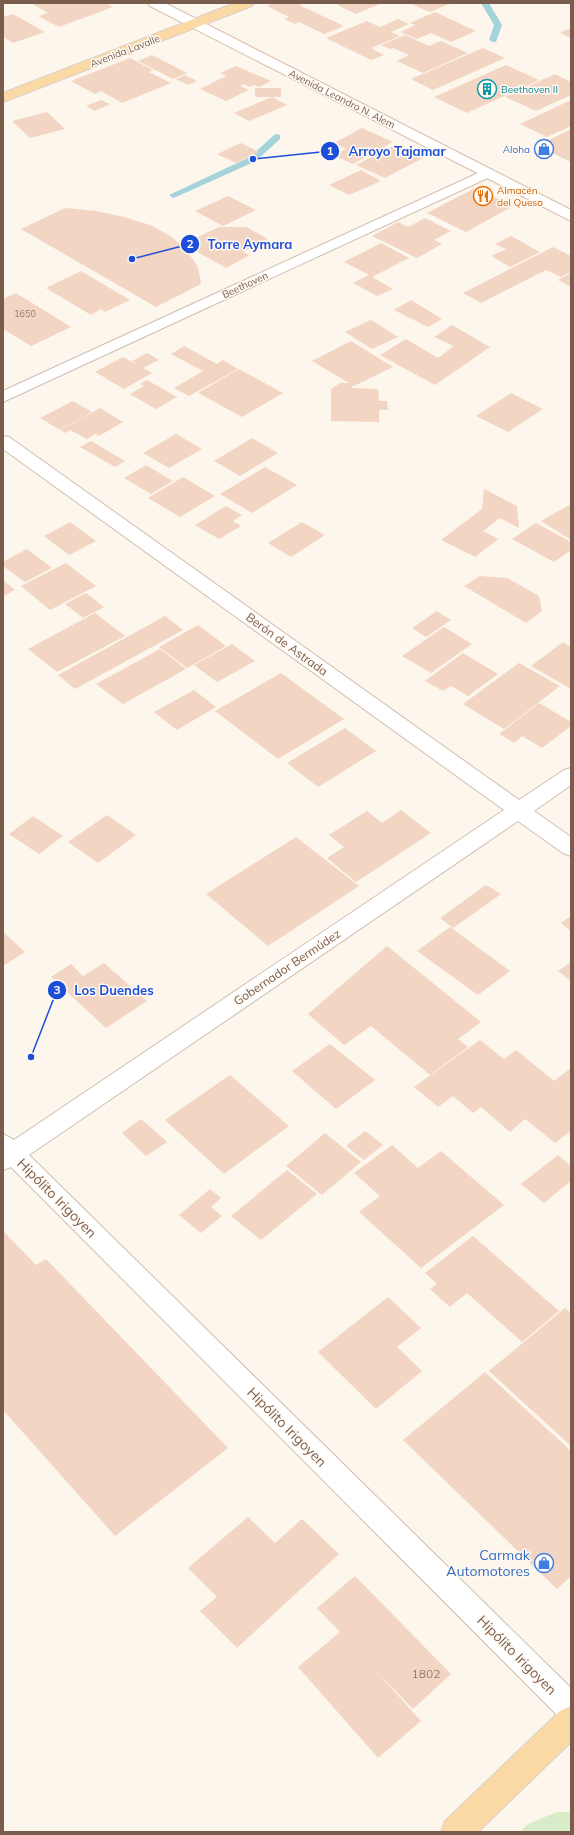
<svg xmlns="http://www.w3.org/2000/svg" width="574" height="1835" font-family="Mulish,sans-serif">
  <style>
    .green { fill: #d8ecc9 }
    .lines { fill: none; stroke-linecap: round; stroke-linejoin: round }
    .stream { fill: #a5d3da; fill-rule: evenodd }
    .building { fill: #f3d5c3 }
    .street-casing { stroke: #d1beb0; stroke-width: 2 }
    .secondary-casing { stroke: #d6c0b0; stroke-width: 2 }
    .primary-casing { stroke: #dad1cd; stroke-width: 2 }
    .street { fill: #fff; fill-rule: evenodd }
    .secondary { fill: #fff; fill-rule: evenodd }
    .primary { fill: #fbd9a5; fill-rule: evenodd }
    .labels { text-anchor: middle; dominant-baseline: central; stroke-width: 3; stroke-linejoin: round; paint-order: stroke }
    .far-number-label { font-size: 9px; fill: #987a6a }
    .far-street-label { font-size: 10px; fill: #7a5c4d; stroke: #fffaf3 }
    .far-culture-label { font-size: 10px; fill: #0d838f; stroke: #fffaf3; text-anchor: start }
    .far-shop-label { font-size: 10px; fill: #366cbe; stroke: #fffaf3; text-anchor: end }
    .far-food-label { font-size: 10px; fill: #c56008; stroke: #fffaf3; text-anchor: start }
    .street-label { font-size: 12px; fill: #7a5c4d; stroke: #fffaf3 }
    .near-number-label { font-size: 12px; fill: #987a6a }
    .near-street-label { font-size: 14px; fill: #7a5c4d; stroke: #fffaf3 }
    .near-shop-label { font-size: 14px; fill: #366cbe; stroke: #fffaf3; text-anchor: end }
    .leader { fill: none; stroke: #1d4ed8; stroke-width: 1.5 }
    .callout-dot { fill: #1d4ed8; stroke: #fffaf3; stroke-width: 1.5 }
    .mark-label { font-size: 12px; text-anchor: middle; font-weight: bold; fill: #fff }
    .callout-label { font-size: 13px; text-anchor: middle; font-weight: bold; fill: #1d4ed8; stroke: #fffaf3; stroke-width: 3; stroke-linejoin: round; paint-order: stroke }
  </style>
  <rect width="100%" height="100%" fill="#fdf6ec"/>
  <path class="green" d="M557 1812H571V1832H520L528 1824Z"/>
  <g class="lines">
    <g class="stream">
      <path d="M481 3H489L502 25 496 42H493L489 40 494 25Z"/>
      <path d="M277 134 280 135V139L256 161 176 197 173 198 169 195 250 157 274 135Z"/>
    </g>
  </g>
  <g class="building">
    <path d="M31 3H106L113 7 59 27 38 16 48 13Z"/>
    <path d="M274 3H305L299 5 344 26 324 34 299 22 295 24 284 19 289 17 267 6Z"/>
    <path d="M341 3H382L356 14 337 5Z"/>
    <path d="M409 3H452L430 12Z"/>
    <path d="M435 12 476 31 451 42 431 33 417 39 400 32 415 25 410 23Z"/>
    <path d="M13 14 45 32 13 43 3 37V17Z"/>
    <path d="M398 19 409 24 391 32 400 36 371 48 384 55 371 60 326 38 367 21 380 27Z"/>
    <path d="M571 28V38L560 33Z"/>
    <path d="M405 35 429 46 441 41 468 53 423 73 397 61 409 55 393 48 390 49 381 45Z"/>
    <path d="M483 48 505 58 433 90 411 79Z"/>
    <path d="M152 55 187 73 173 79 138 61Z"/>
    <path d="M130 58 153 70 149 72 171 83 122 103 101 91 95 94 71 81Z"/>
    <path d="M506 65 539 80 467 113 434 97Z"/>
    <path d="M236 66 271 81 259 87 254 85 250 87 244 84 240 86 249 90 226 101 200 89 226 76 220 73Z"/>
    <path d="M555 74 571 82V95L536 111 505 97Z"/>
    <path d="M185 75 197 81 188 85 176 79Z"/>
    <rect x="255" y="88" width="26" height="9"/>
    <path d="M272 97 287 105 249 121 234 113Z"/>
    <path d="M101 100 110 104 95 111 86 106Z"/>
    <path d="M571 100V126L547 137 520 124Z"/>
    <path d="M47 112 65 129 30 138 12 121Z"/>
    <path d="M362 128 393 142 353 164 333 155 346 149 334 143Z"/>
    <path d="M571 129V162L537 146Z"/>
    <path d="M241 143 259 152 236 163 217 154Z"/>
    <path d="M395 145 423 158 385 178 356 165Z"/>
    <path d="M361 170 381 181 349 195 329 185Z"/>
    <path d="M475 188 513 206 466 232 427 213Z"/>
    <path d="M228 196 256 210 223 226 195 211Z"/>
    <path d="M65 208 96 211 124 217 150 225 172 237 187 251 198 267 201 284 156 307 21 229Z"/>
    <path d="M425 218 451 231 434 240 442 244 417 258 372 236 398 222 408 227Z"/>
    <path d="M219 227H246L268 239 243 252 250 255 226 268 183 244Z"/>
    <path d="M511 236 540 252 510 267 491 256 506 249 495 244Z"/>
    <path d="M381 243 409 258 372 277 393 289 377 296 353 283 369 275 344 262Z"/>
    <path d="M553 247 571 256V272L561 277 546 270 481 303 463 293Z"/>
    <path d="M81 271 130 300 105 312 101 309 91 315 46 288Z"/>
    <path d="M571 273V287L558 280Z"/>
    <path d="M16 293 71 327 31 346 3 329V299Z"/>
    <path d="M411 300 442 319 428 327 394 310Z"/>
    <path d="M371 320 398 337 372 349 345 332Z"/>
    <path d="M452 325 490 347 435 385 380 355 406 339 438 358 454 346 434 337Z"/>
    <path d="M351 341 393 367 354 386 352 385V388L378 389 379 401H387L388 410H379V422L331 421V389L340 383H349L312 361Z"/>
    <path d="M184 346 217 364 223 360 238 369 189 396 174 388 203 371 171 354Z"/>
    <path d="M147 353 159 360 143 368 152 373 124 389 95 372 123 357 139 366 132 361Z"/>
    <path d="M239 369 283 393 242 417 198 393Z"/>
    <path d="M147 380 177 397 156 409 130 394 144 386 140 384Z"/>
    <path d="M511 393 543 409 508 432 476 416Z"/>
    <path d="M73 401 92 412 60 430 40 418Z"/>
    <path d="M100 408 123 422 99 436 95 434 87 439 70 430 65 433 61 430Z"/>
    <path d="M176 434 202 449 169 468 143 453Z"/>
    <path d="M252 438 278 453 240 476 214 461Z"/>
    <path d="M91 441 125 461 115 467 80 447Z"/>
    <path d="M146 465 173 481 151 494 124 478Z"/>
    <path d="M265 467 297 485 252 513 220 494Z"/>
    <path d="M183 477 215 496 180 517 148 498Z"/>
    <path d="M484 489 517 506 519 528 500 518 483 531 498 539 475 557 441 540 482 509Z"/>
    <path d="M571 504V540L541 521Z"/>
    <path d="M226 506 242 515 233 521 241 526 219 539 195 525Z"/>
    <path d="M70 522 96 541 69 555 44 536Z"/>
    <path d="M302 522 325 535 291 557 268 543Z"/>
    <path d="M536 523 571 542V550L554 562 512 539Z"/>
    <path d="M27 549 52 568 25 582 3 566V562Z"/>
    <path d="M66 563 96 586 50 610 21 586Z"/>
    <path d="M480 576 507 578 539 596 542 611 526 623 464 586Z"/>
    <path d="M3 580 15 590 3 596Z"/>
    <path d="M86 593 104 607 83 618 65 604Z"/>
    <path d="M437 611 451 620 426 637 412 628Z"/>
    <path d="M95 613 125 636 57 672 28 649Z"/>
    <path d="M165 616 183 630 75 689 58 675Z"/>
    <path d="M198 625 226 646 187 668 159 647Z"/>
    <path d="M444 627 472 644 431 673 402 656Z"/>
    <path d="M563 642 571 647V689L531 666Z"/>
    <path d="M232 644 255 661 217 682 194 665Z"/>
    <path d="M160 649 186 669 123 704 96 684Z"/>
    <path d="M463 653 498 674 468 696 451 686 443 691 425 681Z"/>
    <path d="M519 663 560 686 504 729 463 704Z"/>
    <path d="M281 673 344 719 278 759 215 711Z"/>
    <path d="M194 690 216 707 177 730 154 712Z"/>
    <path d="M539 703 571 722V726L542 748 522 736 514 743 499 734Z"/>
    <path d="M345 728 376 751 318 787 287 763Z"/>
    <path d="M401 810 431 833 356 882 327 858 344 847 329 835 367 811 382 823Z"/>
    <path d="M107 815 136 835 98 863 68 842Z"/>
    <path d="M33 816 63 836 39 854 9 834Z"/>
    <path d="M296 837 359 886 268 946 206 894Z"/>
    <path d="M486 885 501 894 453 928 440 918Z"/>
    <path d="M571 916V931L561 923Z"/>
    <path d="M450 927 510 971 478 995 417 951Z"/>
    <path d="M3 932 25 952 3 966Z"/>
    <path d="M387 946 481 1022 458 1039 468 1047 430 1075 371 1026 344 1045 308 1014Z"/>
    <path d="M571 962V981L558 971Z"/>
    <path d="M104 963 147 1001 106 1028 51 977 71 964 83 976Z"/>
    <path d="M480 1040 504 1059 516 1050 554 1081 571 1068V1131L555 1143 525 1119 510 1132 481 1107 473 1113 453 1096 438 1107 414 1087Z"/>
    <path d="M330 1044 375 1080 336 1109 292 1071Z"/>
    <path d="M230 1075 289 1126 224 1174 165 1120Z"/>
    <path d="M141 1119 167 1142 146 1156 122 1133Z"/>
    <path d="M365 1131 383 1145 364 1160 346 1146Z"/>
    <path d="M325 1133 361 1162 322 1195 286 1166Z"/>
    <path d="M392 1145 418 1168 441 1151 504 1205 421 1268 359 1212 380 1196 354 1173Z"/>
    <path d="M558 1155 571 1166V1181L544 1203 521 1184Z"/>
    <path d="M287 1170 317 1194 261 1240 231 1216Z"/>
    <path d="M210 1189 221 1198 211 1207 222 1216 201 1233 179 1215Z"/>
    <path d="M3 1231 36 1265 46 1259 228 1448 115 1536 3 1410Z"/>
    <path d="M473 1236 559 1311 522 1342 467 1293 450 1307 430 1289 437 1284 425 1273Z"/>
    <path d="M388 1297 421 1328 397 1347 422 1371 376 1409 318 1352Z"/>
    <path d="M565 1308 571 1313V1446L489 1371Z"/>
    <path d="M485 1372 571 1451V1576L557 1589 403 1440Z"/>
    <path d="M248 1517 275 1543 302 1519 339 1554 237 1648 200 1611 217 1597 188 1568Z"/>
    <path d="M355 1576 451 1674 413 1709 375 1670 421 1721 378 1758 298 1667 340 1632 317 1608Z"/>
  </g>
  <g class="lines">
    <defs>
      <g id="street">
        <path d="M487 169 492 170 494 173 492 176 3 402V391Z"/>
        <path d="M3 436 9 437 519 800 564 770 571 768V785L534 811 571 837V856L563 853 518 821 29 1155 571 1688V1724L561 1719 11 1167 3 1170V1134L14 1140 504 810 3 449Z"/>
      </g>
      <path id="secondary" d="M148 3H165L571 210V221L150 6Z"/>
      <g id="primary">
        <path d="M235 3H254L252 6 3 102V93Z"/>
        <path d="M571 1706V1742L478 1832H441L445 1821 560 1711Z"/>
      </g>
    </defs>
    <use href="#street" class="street-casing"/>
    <use href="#secondary" class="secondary-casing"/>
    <use href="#primary" class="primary-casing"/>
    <use href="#street" class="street"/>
    <use href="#secondary" class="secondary"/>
    <use href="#primary" class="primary"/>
  </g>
  <defs>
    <symbol id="building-ring" viewBox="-11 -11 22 22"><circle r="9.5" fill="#fffaf3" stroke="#0f9aa8" stroke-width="1.5"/><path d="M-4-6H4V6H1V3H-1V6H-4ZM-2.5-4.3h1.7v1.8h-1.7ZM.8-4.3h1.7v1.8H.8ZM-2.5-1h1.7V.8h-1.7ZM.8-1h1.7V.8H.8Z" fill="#0f9aa8"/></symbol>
    <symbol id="shop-ring" viewBox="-11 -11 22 22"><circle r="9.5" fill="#fffaf3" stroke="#3f7fe0" stroke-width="1.5"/><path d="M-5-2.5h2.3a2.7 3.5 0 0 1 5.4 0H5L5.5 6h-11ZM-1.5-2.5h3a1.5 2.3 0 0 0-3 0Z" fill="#3f7fe0"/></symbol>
    <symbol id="restaurant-ring" viewBox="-11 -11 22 22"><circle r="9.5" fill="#fffaf3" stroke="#e8710a" stroke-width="1.5"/><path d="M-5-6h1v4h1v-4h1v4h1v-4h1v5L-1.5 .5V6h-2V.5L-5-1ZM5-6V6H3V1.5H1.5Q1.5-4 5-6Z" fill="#e8710a"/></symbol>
  </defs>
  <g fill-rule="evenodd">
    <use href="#building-ring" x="476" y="78" width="22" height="22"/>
    <use href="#shop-ring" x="533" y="138" width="22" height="22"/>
    <use href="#restaurant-ring" x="472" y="185" width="22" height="22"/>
    <use href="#shop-ring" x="533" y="1552" width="22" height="22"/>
  </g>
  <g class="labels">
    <g class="far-number-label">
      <text x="25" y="313">1650</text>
    </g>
    <g class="far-street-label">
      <text transform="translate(125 51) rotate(-21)">Avenida Lavalle</text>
      <text transform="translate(342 99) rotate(27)">Avenida Leandro N. Alem</text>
      <text transform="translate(245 285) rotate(-25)">Beethoven</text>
    </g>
    <g class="far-culture-label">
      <text x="501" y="89">Beethoven II</text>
    </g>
    <g class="far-shop-label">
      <text x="530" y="149">Aloha</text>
    </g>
    <g class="far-food-label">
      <text x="497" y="190">Almacén<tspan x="497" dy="12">del Queso</tspan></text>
    </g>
    <g class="street-label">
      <text transform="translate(287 644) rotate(36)">Berón de Astrada</text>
      <text transform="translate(287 967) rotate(-34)">Gobernador Bermúdez</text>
    </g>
    <g class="near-number-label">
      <text x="426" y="1673">1802</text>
    </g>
    <g class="near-street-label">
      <text transform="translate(57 1198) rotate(45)">Hipólito Irigoyen</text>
      <text transform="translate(287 1427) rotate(45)">Hipólito Irigoyen</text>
      <text transform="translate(517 1655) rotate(45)">Hipólito Irigoyen</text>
    </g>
    <g class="near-shop-label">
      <text x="530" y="1555">Carmak<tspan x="530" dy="16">Automotores</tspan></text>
    </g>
  </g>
  <path class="leader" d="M253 159L330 151M132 259L190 244M31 1057L57 990"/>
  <g class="callout-dot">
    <circle cx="253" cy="159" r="4"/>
    <circle cx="132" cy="259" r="4"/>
    <circle cx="31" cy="1057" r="4"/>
    <circle cx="330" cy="151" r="10"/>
    <circle cx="190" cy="244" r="10"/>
    <circle cx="57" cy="990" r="10"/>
  </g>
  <g class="mark-label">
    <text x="330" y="155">1</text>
    <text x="190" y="248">2</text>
    <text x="57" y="994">3</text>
  </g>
  <g class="callout-label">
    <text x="397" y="156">Arroyo Tajamar</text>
    <text x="250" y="249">Torre Aymara</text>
    <text x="114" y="995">Los Duendes</text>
  </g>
  <rect width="574" height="1835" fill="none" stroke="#7a5c4d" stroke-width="8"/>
</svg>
